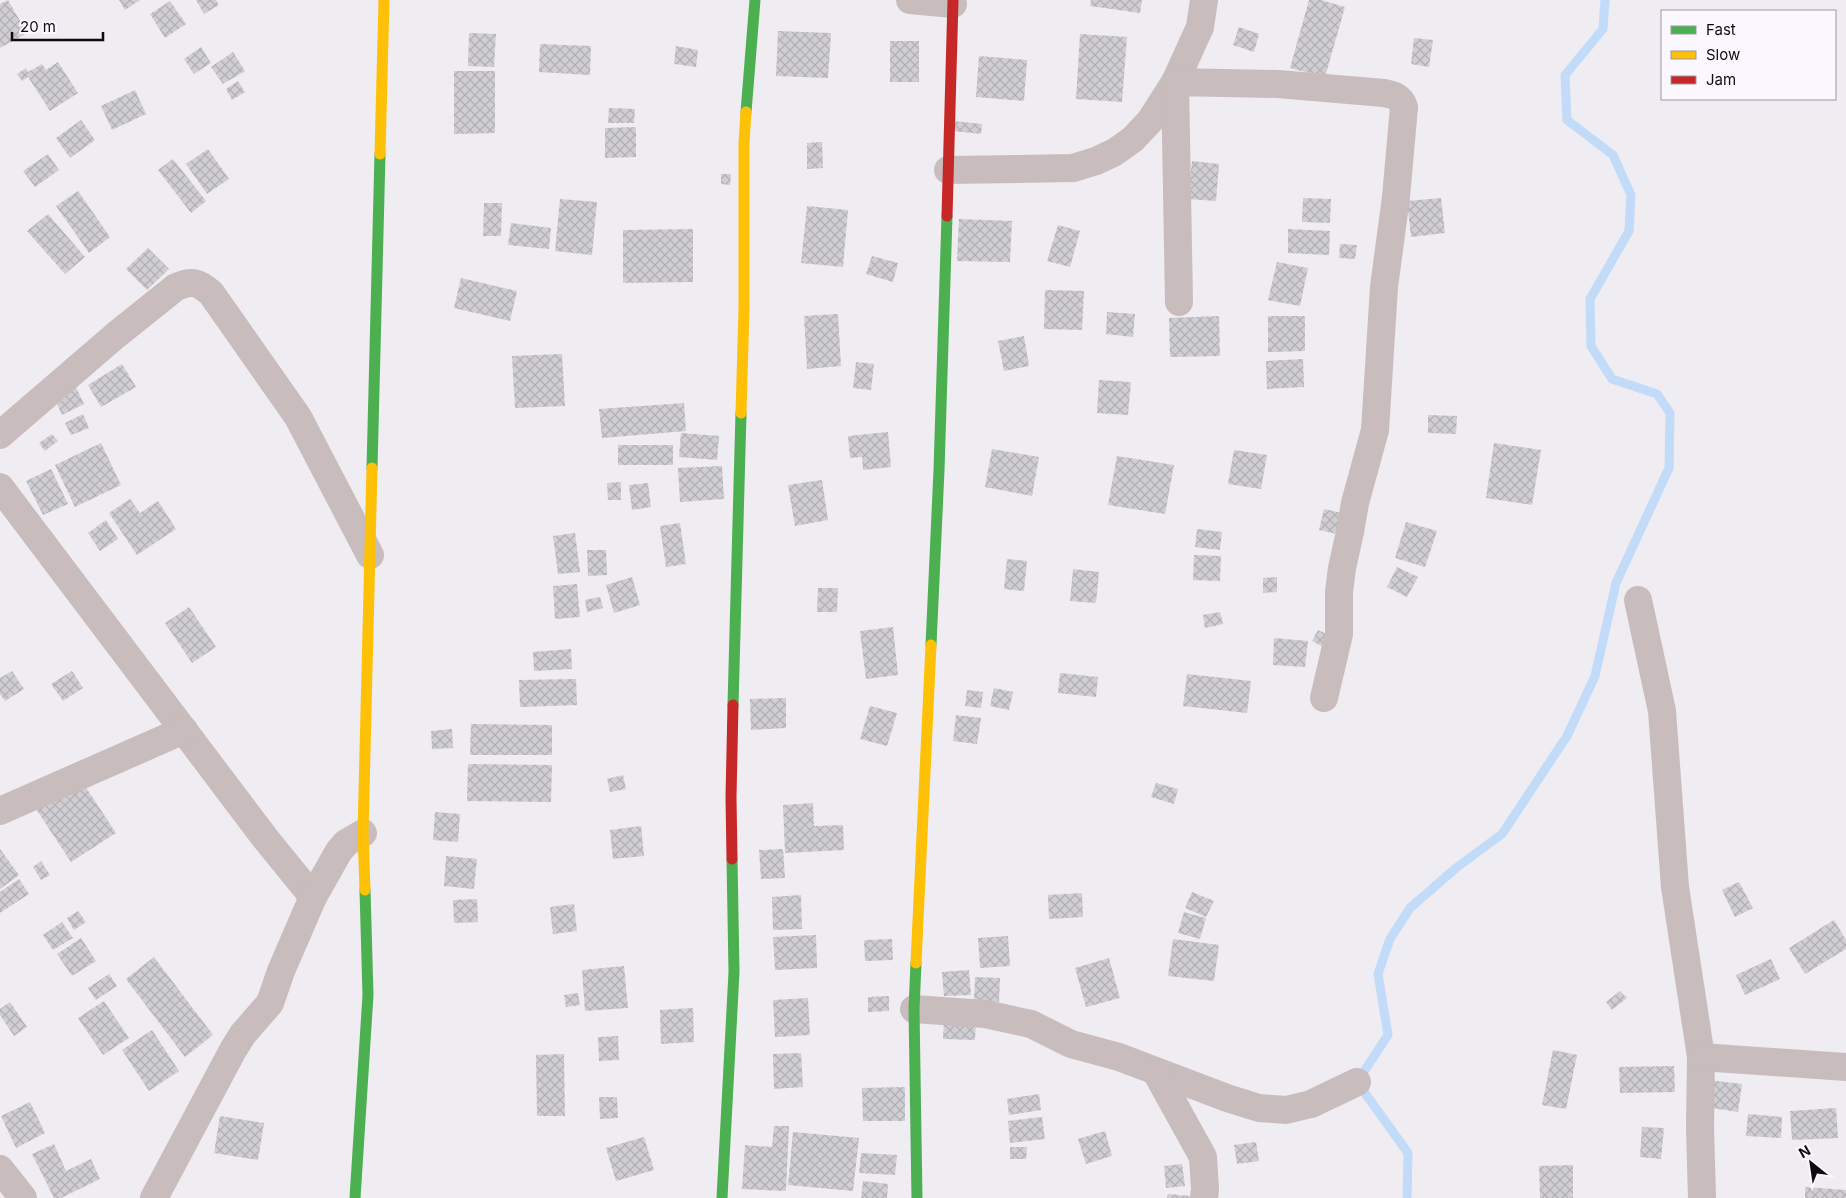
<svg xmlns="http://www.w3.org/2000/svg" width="1846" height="1198" font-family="Inter,sans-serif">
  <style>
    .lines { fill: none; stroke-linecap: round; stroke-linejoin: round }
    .stream { stroke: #c1dbf8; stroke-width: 9 }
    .building { fill: url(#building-cross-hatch) }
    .street { stroke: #c9bcbd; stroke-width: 28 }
    .fast { stroke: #4caf50; stroke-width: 11 }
    .slow { stroke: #ffc107; stroke-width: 11 }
    .jam { stroke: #c62828; stroke-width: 11 }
  </style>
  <defs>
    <pattern id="building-cross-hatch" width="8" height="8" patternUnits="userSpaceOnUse" patternTransform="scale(1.25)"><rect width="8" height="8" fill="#d0ced3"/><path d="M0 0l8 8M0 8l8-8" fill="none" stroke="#b1b0b4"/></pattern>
  </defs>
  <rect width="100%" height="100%" fill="#efecf2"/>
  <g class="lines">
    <path class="stream" d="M1407 1198 1408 1153 1357 1082 1388 1035 1378 974 1390 939 1410 908 1456 868 1502 834 1567 736 1595 676 1616 583 1669 468 1670 413 1657 394 1612 379 1591 346 1590 299 1629 231 1631 195 1613 155 1567 120 1565 75 1603 29 1605 0"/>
  </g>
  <g class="building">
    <path d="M8 0 27 33 0 48V4Z"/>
    <path d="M119 0H140L125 10Z"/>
    <path d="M196 0H216L219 5 204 14Z"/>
    <path d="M1091 0H1142L1140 13 1090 6Z"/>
    <path d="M1309 0H1321L1345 7 1325 77 1290 68Z"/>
    <path d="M170 1 186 24 165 38 150 14Z"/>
    <path d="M1239 27 1259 34 1254 52 1233 45Z"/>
    <path d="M778 31 831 33 828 78 776 76Z"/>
    <path d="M469 33 496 34 494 67 468 66Z"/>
    <path d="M1080 34 1127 37 1122 102 1076 99Z"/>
    <path d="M1414 38 1433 40 1429 67 1411 64Z"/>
    <rect x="890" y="41" width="29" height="41"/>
    <path d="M540 44 591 46 590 75 539 72Z"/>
    <path d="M676 46 698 50 696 67 674 64Z"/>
    <path d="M201 47 211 63 194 74 184 59Z"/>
    <path d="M233 52 245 71 223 84 211 67Z"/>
    <path d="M979 56 1027 60 1024 101 976 97Z"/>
    <path d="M58 62 78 93 50 111 28 77 22 81 17 74 26 68 28 72 42 64 46 70Z"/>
    <path d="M454 71H495V133L454 134Z"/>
    <path d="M238 81 245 92 232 100 226 89Z"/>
    <path d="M135 90 146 114 112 130 101 106Z"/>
    <path d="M609 108 635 109 634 123H608Z"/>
    <path d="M81 120 95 140 70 158 56 138Z"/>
    <path d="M954 121 982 124 981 134 953 131Z"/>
    <path d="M636 127V157L605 158V128Z"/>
    <path d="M822 142 823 168 807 169V143Z"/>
    <path d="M208 149 229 179 207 194 186 164Z"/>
    <path d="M48 154 59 170 35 187 23 171Z"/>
    <path d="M173 159 206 201 191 213 158 170Z"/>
    <path d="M1192 161 1219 164 1216 201 1188 199Z"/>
    <path d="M721 174H731L730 185 721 184Z"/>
    <path d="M78 191 110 237 89 253 56 206Z"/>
    <path d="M1303 198 1331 199 1330 223 1302 222Z"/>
    <path d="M1441 198 1445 233 1411 237 1407 201Z"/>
    <path d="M560 199 597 202 592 255 555 251Z"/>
    <path d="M484 203H502L501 236H483Z"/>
    <path d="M807 206 848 210 843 267 801 263Z"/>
    <path d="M48 214 85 257 65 274 27 231Z"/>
    <path d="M959 219 1012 221 1010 262 957 261Z"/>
    <path d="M511 223 551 228 549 249 508 245Z"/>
    <path d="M1058 225 1080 231 1070 267 1047 261Z"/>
    <path d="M693 229V282L623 283V230Z"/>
    <path d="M1288 229 1330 231 1329 255 1288 253Z"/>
    <path d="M1340 244 1357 245 1355 259 1339 258Z"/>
    <path d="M148 248 169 269 147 290 126 269Z"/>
    <path d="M872 256 898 263 893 282 866 274Z"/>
    <path d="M1277 262 1308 268 1300 306 1268 300Z"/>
    <path d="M461 278 517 291 510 321 454 308Z"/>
    <path d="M1045 290 1084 291 1082 330 1044 329Z"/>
    <path d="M1107 312 1135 314 1133 337 1106 334Z"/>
    <path d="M838 314 841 366 807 369 804 316Z"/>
    <path d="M1219 316 1220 356 1170 357 1169 318Z"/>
    <path d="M1268 316H1305V351L1268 352Z"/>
    <path d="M1024 336 1029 366 1004 371 998 341Z"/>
    <path d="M562 354 565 406 515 408 512 356Z"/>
    <path d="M1303 359 1304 387 1267 389 1266 361Z"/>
    <path d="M856 362 874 364 871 390 853 388Z"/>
    <path d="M122 364 136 387 101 407 88 385Z"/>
    <path d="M1099 380 1131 382 1128 415 1097 413Z"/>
    <path d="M75 385 84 404 62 415 53 395Z"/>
    <path d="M684 403 686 431 602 438 599 409Z"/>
    <path d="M83 414 89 428 71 435 65 423Z"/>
    <path d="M1428 415 1457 416 1456 434 1428 433Z"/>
    <path d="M888 432 891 467 863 470 862 457 850 458 848 436Z"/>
    <path d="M681 433 719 436 717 460 679 457Z"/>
    <path d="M52 434 58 441 45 451 39 443Z"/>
    <path d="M101 443 121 485 75 507 55 465Z"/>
    <path d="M1494 443 1541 450 1532 505 1486 498Z"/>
    <rect x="618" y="445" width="55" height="20"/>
    <path d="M992 449 1039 457 1032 496 985 487Z"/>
    <path d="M1234 450 1267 455 1261 489 1228 484Z"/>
    <path d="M1117 456 1174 465 1165 514 1108 505Z"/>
    <path d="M722 466 724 499 680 502 678 468Z"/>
    <path d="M51 469 68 504 43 515 26 481Z"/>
    <path d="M822 480 828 520 795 526 788 485Z"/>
    <path d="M621 482V500H608L607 483Z"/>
    <path d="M648 483 651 507 632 510 629 485Z"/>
    <path d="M130 499 140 513 158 501 176 529 137 555 109 513Z"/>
    <path d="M1324 509 1342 513 1337 534 1319 530Z"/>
    <path d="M106 520 118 539 100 551 88 533Z"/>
    <path d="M1406 522 1437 531 1425 567 1395 558Z"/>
    <path d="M680 523 686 564 666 567 660 526Z"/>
    <path d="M1197 529 1222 532 1220 550 1195 547Z"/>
    <path d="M575 533 580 572 558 574 553 536Z"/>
    <path d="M587 550H606L607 575 588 576Z"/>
    <path d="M1194 555 1221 556 1220 581 1193 580Z"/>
    <path d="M1007 559 1027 561 1024 591 1004 589Z"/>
    <path d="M1397 567 1418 577 1407 597 1387 587Z"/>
    <path d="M1073 569 1099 572 1096 603 1070 601Z"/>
    <path d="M632 577 640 605 614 613 606 585Z"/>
    <path d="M1277 577V592L1263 593V578Z"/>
    <path d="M577 584 580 617 555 619 553 586Z"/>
    <path d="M818 588H838L837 612H817Z"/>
    <path d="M600 597 603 608 587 612 585 600Z"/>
    <path d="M189 607 216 647 192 663 165 623Z"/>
    <path d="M1220 612 1223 624 1205 628 1203 615Z"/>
    <path d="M893 627 898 675 866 679 860 631Z"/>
    <path d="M1318 630 1331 636 1325 648 1312 641Z"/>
    <path d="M1274 638 1308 641 1305 667 1273 665Z"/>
    <path d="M571 649 572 669 534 671 533 652Z"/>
    <path d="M12 671 24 689 5 701 0 694V678Z"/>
    <path d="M72 671 83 688 63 701 51 684Z"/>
    <path d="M1060 673 1098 677 1096 697 1058 693Z"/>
    <path d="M1187 674 1251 681 1247 713 1183 706Z"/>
    <path d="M576 679 577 705 520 707 519 680Z"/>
    <path d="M994 688 1013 692 1009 710 990 706Z"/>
    <path d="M967 690 983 692 981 708 965 706Z"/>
    <path d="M786 698V728L751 730 750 699Z"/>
    <path d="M870 706 897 713 887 746 860 739Z"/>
    <path d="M956 715 981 718 977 744 953 741Z"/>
    <path d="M471 724 552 725V755H470Z"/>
    <path d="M452 729 453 748 432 749 431 731Z"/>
    <path d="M468 764 552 765 551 802 467 801Z"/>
    <path d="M623 775 626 789 610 792 607 779Z"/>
    <path d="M81 780 116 833 71 862 36 809Z"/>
    <path d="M1156 783 1178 789 1174 804 1151 797Z"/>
    <path d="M813 803 814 826 843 825 844 850 785 853 783 805Z"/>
    <path d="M435 812 460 814 458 842 433 840Z"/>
    <path d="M641 826 644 856 613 859 610 830Z"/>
    <path d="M0 849 19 875 0 889Z"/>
    <path d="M783 849 785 878 761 879 759 850Z"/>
    <path d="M446 856 477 859 474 889 444 886Z"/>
    <path d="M41 861 50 875 41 880 33 867Z"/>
    <path d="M19 879 29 894 0 913V892Z"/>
    <path d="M1739 882 1753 908 1735 917 1722 890Z"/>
    <path d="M1192 892 1214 901 1206 917 1185 908Z"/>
    <path d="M1082 893 1083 917 1049 919 1048 895Z"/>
    <path d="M801 895 802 929 773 930 772 897Z"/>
    <path d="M477 899 478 922 454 923 453 900Z"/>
    <path d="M574 904 577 931 553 934 550 907Z"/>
    <path d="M78 911 86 922 74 930 67 918Z"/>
    <path d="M1184 912 1206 918 1200 939 1178 933Z"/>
    <path d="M1834 920 1846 940V949L1805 974 1789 948Z"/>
    <path d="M62 922 73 938 53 950 43 935Z"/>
    <path d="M816 935 817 968 775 970 773 937Z"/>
    <path d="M1008 936 1010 966 980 968 978 938Z"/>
    <path d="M81 938 96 961 72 976 57 954Z"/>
    <path d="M892 939 893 960 865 961 864 940Z"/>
    <path d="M1173 939 1219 945 1214 981 1168 976Z"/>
    <path d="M154 957 213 1035 185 1057 126 979Z"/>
    <path d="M1109 958 1120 998 1086 1007 1075 968Z"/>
    <path d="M1771 959 1780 979 1745 995 1736 975Z"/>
    <path d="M624 966 628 1008 585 1011 582 970Z"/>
    <path d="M969 970 971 995 944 996 942 972Z"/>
    <path d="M109 974 117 986 96 1000 88 988Z"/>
    <path d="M975 977 1000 978 999 1002H974Z"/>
    <path d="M1620 991 1627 998 1612 1010 1606 1002Z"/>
    <path d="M578 993 580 1005 566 1007 564 995Z"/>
    <path d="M889 996V1011L868 1012V997Z"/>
    <path d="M808 998 810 1035 775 1037 773 1000Z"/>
    <path d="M104 1001 129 1038 103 1055 78 1018Z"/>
    <path d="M10 1002 27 1027 14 1036 0 1015V1009Z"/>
    <path d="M693 1008 694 1042 661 1044 660 1010Z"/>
    <path d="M944 1021H976L975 1040 943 1039Z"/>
    <path d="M152 1030 179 1071 149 1091 122 1050Z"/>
    <path d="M618 1036 619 1060 599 1061 598 1037Z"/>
    <path d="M1553 1050 1577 1055 1566 1109 1542 1105Z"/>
    <path d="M801 1053 803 1087 774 1089 773 1054Z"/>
    <path d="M564 1054 565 1116H537L536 1055Z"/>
    <path d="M1674 1066 1675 1092 1620 1093 1619 1067Z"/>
    <path d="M1708 1080 1742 1084 1738 1112 1705 1107Z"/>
    <path d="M905 1087V1121H863L862 1088Z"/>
    <path d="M1039 1094 1041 1110 1009 1115 1007 1099Z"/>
    <path d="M599 1097H617L618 1118 600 1119Z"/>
    <path d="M30 1102 45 1133 16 1148 1 1116Z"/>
    <path d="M1836 1108 1838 1138 1792 1140 1790 1111Z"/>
    <path d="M1748 1114 1782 1117 1781 1138 1746 1136Z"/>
    <path d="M220 1116 264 1123 258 1160 214 1153Z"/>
    <path d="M1042 1117 1045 1139 1010 1143 1008 1121Z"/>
    <path d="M774 1126H789L786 1191 742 1189 745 1145 772 1147Z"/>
    <path d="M1642 1127 1664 1128 1661 1159 1640 1157Z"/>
    <path d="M1105 1131 1112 1156 1086 1164 1078 1139Z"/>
    <path d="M793 1132 859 1138 853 1191 788 1185Z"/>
    <path d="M644 1137 654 1170 616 1181 606 1148Z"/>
    <path d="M1256 1142 1259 1161 1237 1164 1234 1145Z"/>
    <path d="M54 1144 66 1171 91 1159 100 1179 61 1198H54L32 1154Z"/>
    <path d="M1010 1147H1027L1026 1159H1010Z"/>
    <path d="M861 1153 897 1155 895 1175 859 1173Z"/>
    <path d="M1182 1164 1185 1186 1166 1188 1164 1166Z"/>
    <path d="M1573 1165V1198H1540L1539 1166Z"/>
    <path d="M863 1181 888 1184 887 1198H861Z"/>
    <path d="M1805 1187 1846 1190V1198H1805Z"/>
    <path d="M1168 1194 1192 1196V1198H1167Z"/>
  </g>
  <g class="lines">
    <g class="street">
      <path d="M910 0 953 4"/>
      <path d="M948 170 1073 168 1096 161 1115 152 1133 139 1150 121 1175 82 1200 27 1204 0"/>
      <path d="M1179 302 1175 82 1278 84 1384 93C1394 95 1401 97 1404 107L1396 197 1384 287 1375 430 1355 503 1350 532 1342 568 1339 592V634L1324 698"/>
      <path d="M0 435 116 335 176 287C192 280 198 282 211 293L298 417 370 555"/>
      <path d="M0 487 265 838 313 897"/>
      <path d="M1638 600 1662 711 1675 887 1701 1057 1700 1128 1702 1198"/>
      <path d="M0 811 184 730"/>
      <path d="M914 1009 985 1014 1031 1024 1071 1044 1119 1057 1227 1098 1259 1108 1286 1110 1311 1104 1357 1082"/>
      <path d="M1701 1057 1846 1067"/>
      <path d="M1156 1072 1203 1157 1205 1189 1204 1198"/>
      <path d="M0 1169 23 1198"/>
      <path d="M154 1198 233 1050 243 1034 270 1003 281 971 313 897 339 851 346 843 363 833"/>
    </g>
    <g class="fast">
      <path d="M746 112 755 0"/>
      <path d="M372 468 380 154"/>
      <path d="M931 645 939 470 947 216"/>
      <path d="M733 705 741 413"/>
      <path d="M916 963 914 1009 917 1198"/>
      <path d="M355 1198 368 995 365 890"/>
      <path d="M722 1198 734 972 732 859"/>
    </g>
    <g class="slow">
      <path d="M380 154 384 0"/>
      <path d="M741 413 744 309V143L746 112"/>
      <path d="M365 890 363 833 372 468"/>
      <path d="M916 963 931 645"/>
    </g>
    <g class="jam">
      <path d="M947 216 953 0"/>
      <path d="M732 859 731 797 733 705"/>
    </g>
  </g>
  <rect x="1661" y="10" width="175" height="90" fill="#fbf7ff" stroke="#9c999f"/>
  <rect x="1671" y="26" width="25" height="8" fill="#4caf50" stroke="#9c999f"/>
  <text x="1706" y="35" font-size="15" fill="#0d0b0f">Fast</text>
  <rect x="1671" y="51" width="25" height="8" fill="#ffc107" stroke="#9c999f"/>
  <text x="1706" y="60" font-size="15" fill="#0d0b0f">Slow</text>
  <rect x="1671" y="76" width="25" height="8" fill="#c62828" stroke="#9c999f"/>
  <text x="1706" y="85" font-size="15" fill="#0d0b0f">Jam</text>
  <g transform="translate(1811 1163) rotate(330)" stroke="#fbf7ff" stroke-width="4" paint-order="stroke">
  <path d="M0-4L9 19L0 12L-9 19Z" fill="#0d0b0f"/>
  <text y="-8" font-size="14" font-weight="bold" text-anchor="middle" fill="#0d0b0f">N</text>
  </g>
  <path d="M12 32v8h91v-8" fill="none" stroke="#0d0b0f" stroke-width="2.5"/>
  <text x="20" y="32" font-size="15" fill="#0d0b0f" stroke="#fbf7ff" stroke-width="4" paint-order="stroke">20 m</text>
</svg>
